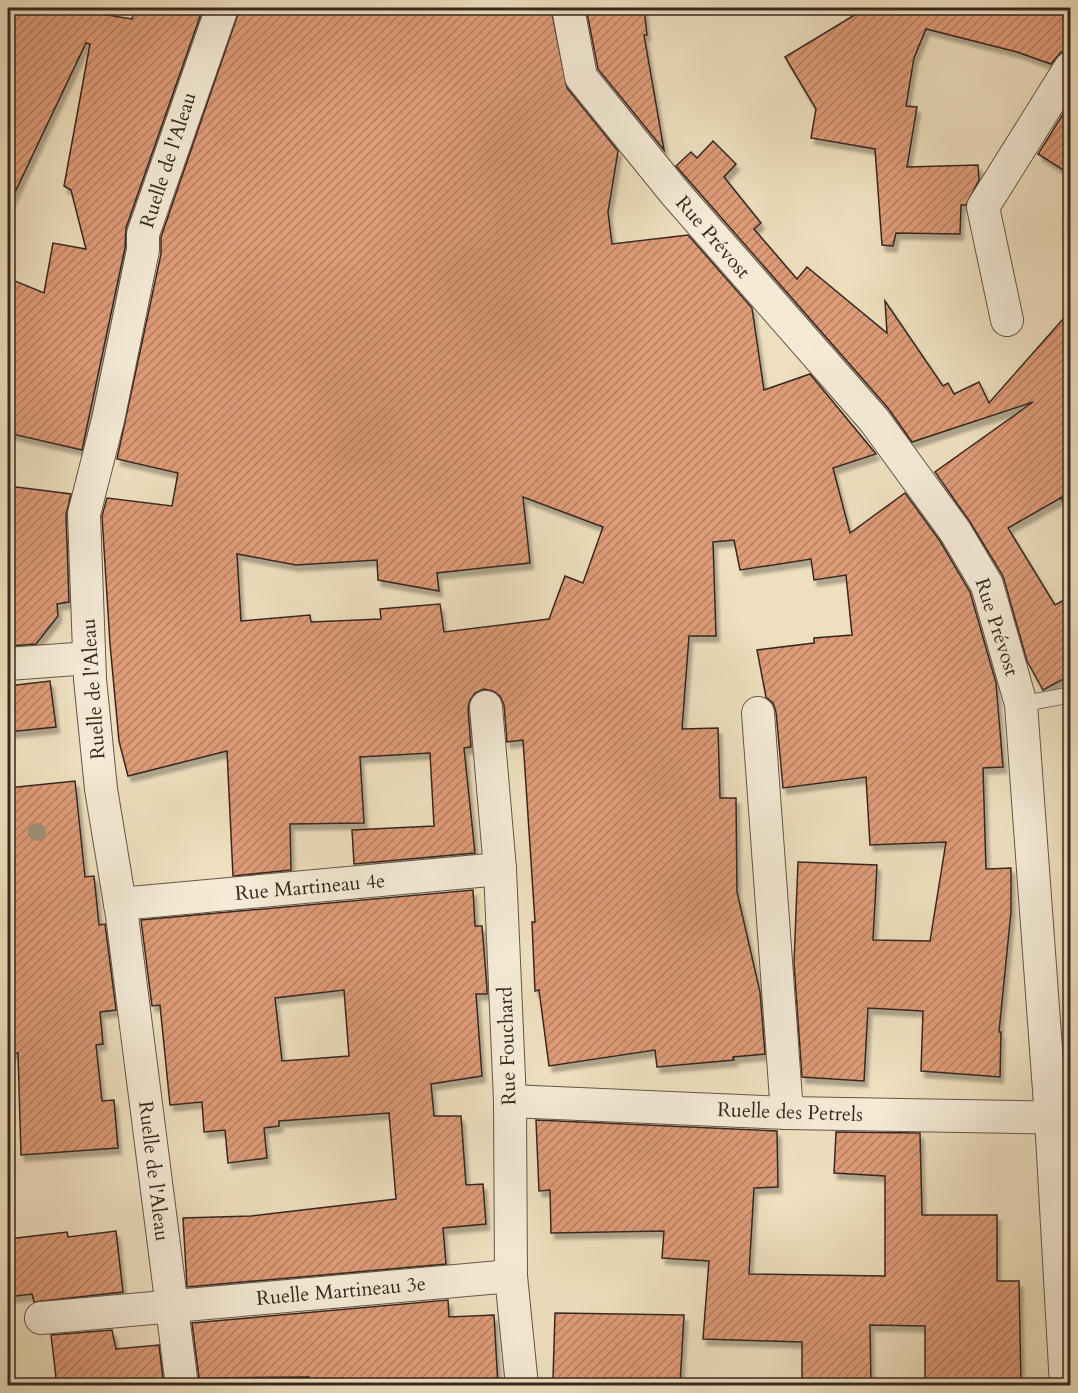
<svg xmlns="http://www.w3.org/2000/svg" width="1078" height="1393" font-family="Cardo,serif">
  <style>
    .lines { fill: none; stroke-linecap: round; stroke-linejoin: round }
    .stream { stroke: #718179; stroke-width: 10 }
    .building { fill: url(#building-hatch); stroke: #362820; stroke-width: 1.5; fill-rule: evenodd; filter: url(#shadow) }
    .lane-casing { stroke: #645648; stroke-width: 17 }
    .street-casing { stroke: #645648; stroke-width: 34 }
    .lane { stroke: #f4ead5; stroke-width: 15 }
    .street { stroke: #f4ead5; stroke-width: 32 }
    .tree { fill: #9c8f76 }
    .labels { text-anchor: middle; dominant-baseline: central; stroke-width: 4.5; stroke-linejoin: round; paint-order: stroke }
    .street-label { font-size: 20px; fill: #362820; stroke: #f4ead5 }
  </style>
  <defs>
    <pattern id="building-hatch" width="6" height="6" patternUnits="userSpaceOnUse" patternTransform="scale(1.5)"><rect width="6" height="6" fill="#de9b78"/><path d="M-1 1l2-2M0 6l6-6M5 7l2-2" fill="none" stroke="#b57e62"/></pattern>
    <filter id="shadow"><feDropShadow dx="3.5" dy="6" stdDeviation="1.5" flood-color="#0004"/></filter>
  </defs>
  <rect width="100%" height="100%" fill="#eedfbe"/>
  <filter id="stains"><feTurbulence type="fractalNoise" baseFrequency=".00333" numOctaves="4"/><feColorMatrix values="0 0 0 0 .2 0 0 0 0 .09 0 0 0 0 .02 0 0 0 .5 -.17"/></filter>
  <radialGradient id="worn" r=".72"><stop offset=".6" stop-color="#630" stop-opacity="0"/><stop offset="1" stop-color="#630" stop-opacity=".3"/></radialGradient>
  <g class="lines">
    <path class="stream" d="M1058 486 1070 505"/>
  </g>
  <g class="building">
    <path d="M8 8H63L132 19 135 8H203L126 228 125 248 82 450 8 433V278L44 293 53 243 86 249 71 190 64 186 90 44 86 43 8 207Z"/>
    <path d="M240 8H464L512 12 551 8 567 88 618 151 608 212 612 244 688 235 752 308 764 390 810 374 876 454 833 468 850 533 905 493 940 541 970 592 996 683 1003 767 983 768 986 869 1011 868V912L999 1032H1001L1000 1077 921 1071 923 1011 868 1008 864 1081 802 1077 794 963 798 862 877 865 873 940 930 941 946 842 870 845 866 777 783 788 776 712 773 703 766 697 757 650 814 643V638L852 635 846 575 814 580 811 559 740 570 734 540 713 542 716 636H689L682 729 718 728 720 798H736L737 892 760 992 765 1054 733 1057 734 1060 657 1067 655 1050 549 1066 539 990 535 991 532 922H535L523 740 507 742 504 705 500 696 493 691 484 689 475 693 470 700 468 708 471 747 464 748 475 853 354 864 352 830 434 826 430 753 360 757 364 823 290 824 291 870 233 876 227 751 128 776 119 741 110 644 102 516 107 498 172 506 178 473 117 459 161 254V237ZM523 497 603 527 583 583 565 576 549 619 444 632 440 604 380 609 381 619 311 622 310 615 241 621 237 554 296 565 377 560 378 580 439 591 437 573 530 563Z"/>
    <path d="M586 8H644L647 35H644L664 150 598 69Z"/>
    <path d="M866 8H1071V50L1061 52 1051 64 1017 52 926 29 914 58 906 106 917 107 907 167 978 165 979 180 966 205H961L960 234 896 233 893 246 882 245 875 149 811 138 816 109 785 57Z"/>
    <path d="M1071 101V175L1038 154Z"/>
    <path d="M713 141 736 164 724 177 761 223 754 229 797 279 807 267 887 333 885 301 943 386 948 383 954 394 979 382 989 403 1071 310V492L1008 528 1055 605 1071 596V675L1043 690 1027 661 1003 576 970 522 935 472 1033 402 912 442 888 408 676 166 691 152 697 158Z"/>
    <path d="M8 486 71 494 66 515 69 602 57 604 58 616 36 644 8 646Z"/>
    <path d="M50 681 56 727 8 732V686Z"/>
    <path d="M75 781 85 877 94 876 99 925 105 924 116 1010 100 1012 103 1044 96 1045 102 1101 114 1100 118 1148 21 1155 18 1053 8 1054V788Z"/>
    <path d="M473 890 475 926H482L487 988V994H476L482 1076 431 1084 434 1116H461L466 1185 483 1184 486 1224 443 1228 446 1264 187 1287 183 1218 251 1216 396 1199 389 1113 279 1121V1126L264 1128 267 1158 228 1163 225 1130 204 1132 202 1102 170 1105 160 1005 152 1006 141 920ZM344 990 349 1056 282 1061 275 998Z"/>
    <path d="M536 1120 777 1131 778 1187 754 1188 749 1274 885 1276V1176L834 1173 836 1132 920 1133 922 1215H997V1281H1019L1021 1386H925V1326L870 1325 871 1386H802V1342L703 1339 709 1261 662 1258 664 1231 551 1233 550 1190 539 1191Z"/>
    <path d="M116 1231 123 1292 34 1302 32 1294 8 1297V1239L67 1232 68 1237Z"/>
    <path d="M448 1300 449 1317 494 1315 498 1386H304L309 1377 199 1378 192 1323Z"/>
    <path d="M555 1313 684 1315 680 1385 553 1379Z"/>
    <path d="M112 1330 116 1349 159 1345 163 1379H148L149 1386H57L51 1335Z"/>
  </g>
  <g class="lines">
    <defs>
      <path id="lane" d="M1021 704 1070 695"/>
      <g id="street">
        <path d="M568 8 581 77 675 193 874 420 955 531 987 585 1021 704 1051 1118 1066 1386"/>
        <path d="M1007 320 983 207 1070 68"/>
        <path d="M8 664 89 658"/>
        <path d="M486 707 500 869 510 1101 511 1276 522 1386"/>
        <path d="M758 713 787 1113"/>
        <path d="M120 904 500 869"/>
        <path d="M510 1101 787 1113 1070 1118"/>
        <path d="M41 1318 511 1276"/>
        <path d="M182 1386 122 916 101 789 90 679 84 514 108 420 143 250V234L222 8"/>
      </g>
    </defs>
    <use href="#lane" class="lane-casing"/>
    <use href="#street" class="street-casing"/>
    <use href="#lane" class="lane"/>
    <use href="#street" class="street"/>
  </g>
  <circle class="tree" cx="37" cy="832" r="9"/>
  <g class="labels">
    <g class="street-label">
      <text transform="translate(168 160) rotate(-72)">Ruelle de l'Aleau</text>
      <text transform="translate(713 237) rotate(49)">Rue Prévost</text>
      <text transform="translate(997 627) rotate(72)">Rue Prévost</text>
      <text transform="translate(93 689) rotate(-94)">Ruelle de l'Aleau</text>
      <text transform="translate(310 887) rotate(-5)">Rue Martineau 4e</text>
      <text transform="translate(507 1046) rotate(-92)">Rue Fouchard</text>
      <text transform="translate(790 1112) rotate(2)">Ruelle des Petrels</text>
      <text transform="translate(154 1171) rotate(83)">Ruelle de l'Aleau</text>
      <text transform="translate(341 1291) rotate(-5)">Ruelle Martineau 3e</text>
    </g>
  </g>
  <rect width="1078" height="1393" fill="none" stroke="#eedfbe" stroke-width="30"/>
  <rect x="9" y="9" width="1060" height="1375" fill="none" stroke="#362820" stroke-width="3"/>
  <rect x="15" y="15" width="1048" height="1363" fill="none" stroke="#362820" stroke-width="1.5"/>
  <rect width="100%" height="100%" filter="url(#stains)"/>
  <rect width="100%" height="100%" fill="url(#worn)"/>
</svg>
